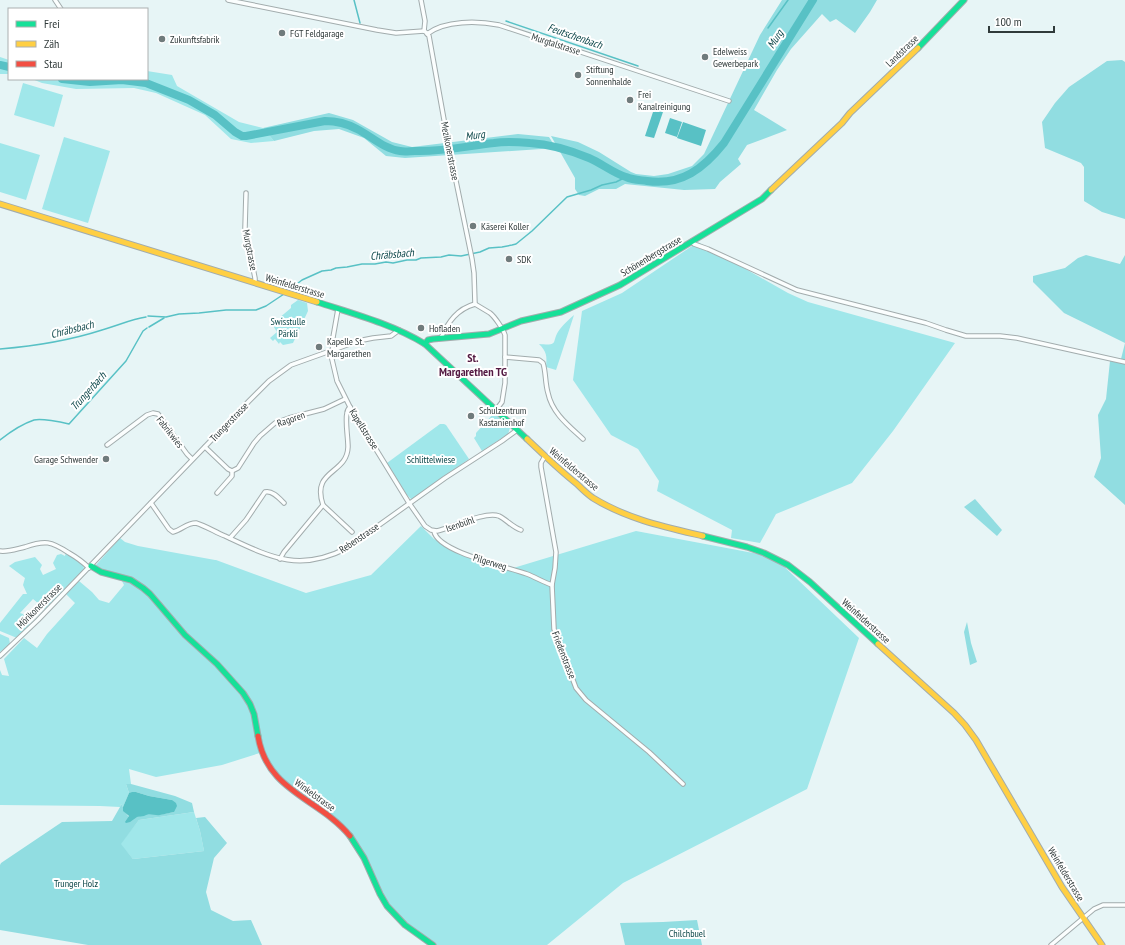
<svg xmlns="http://www.w3.org/2000/svg" width="1125" height="945" font-family="'PT Sans Narrow',sans-serif">
  <style>
    .green { fill: #a0e7ea }
    .forest { fill: #91dde1 }
    .water { fill: #58c1c5 }
    .lines { fill: none; stroke-linecap: round; stroke-linejoin: round }
    .stream { stroke: #58c1c5; stroke-width: 1.5 }
    .river { stroke: #58c1c5; stroke-width: 8 }
    .street-casing { stroke: #a2acad; stroke-width: 5.5 }
    .fast-casing { stroke: #a2acad; stroke-width: 7 }
    .slow-casing { stroke: #a2acad; stroke-width: 7 }
    .jam-casing { stroke: #a2acad; stroke-width: 7 }
    .street { stroke: #fbfefe; stroke-width: 3.5 }
    .fast { stroke: #16e098; stroke-width: 5 }
    .slow { stroke: #ffcf43; stroke-width: 5 }
    .jam { stroke: #f24e42; stroke-width: 5 }
    .poi-dot { fill: #707b7c; stroke: #fff; stroke-width: 1.5 }
    .labels { text-anchor: middle; dominant-baseline: central; stroke-width: 4; stroke-linejoin: round; paint-order: stroke }
    .poi-label { font-size: 10px; fill: #303a3a; stroke: #fff; text-anchor: start }
    .street-label { font-size: 10px; fill: #303a3a; stroke: #fff }
    .park-label { font-size: 10px; fill: #0b4648; stroke: #fff }
    .water-label { font-size: 11px; font-style: italic; fill: #0b4548; stroke: #fff }
    .quarter-label { font-size: 12px; font-weight: bold; fill: #531942; stroke: #fff }
  </style>
  <rect width="100%" height="100%" fill="#e7f5f6"/>
  <g class="green">
    <path d="M0 57 9 60V74H0Z"/>
    <path d="M147 71 172 75 177 86 239 122 263 128 274 141 251 143 231 139 205 115 156 93 134 88 76 89 42 83 32 79H147Z"/>
    <path d="M23 83 63 95 54 127 14 115Z"/>
    <path d="M64 137 110 151 88 223 42 209Z"/>
    <path d="M0 143 40 155 26 200 0 192Z"/>
    <path d="M698 242 788 293 808 302 955 343 893 431 852 483 776 514 760 543 731 538 732 530 657 491 659 481 638 449 611 435 573 380 582 311 622 293Z"/>
    <path d="M298 300 307 303 308 311 293 343 283 345 280 342 279 344 275 339 273 341 270 338 277 332 272 324 291 308V305Z"/>
    <path d="M574 315 561 355 556 370 546 367C547 356 547 352 539 344 561 346 550 342 560 329 564 324 569 319 574 315Z"/>
    <path d="M494 413 510 428 508 434 482 451 474 438 476 436V433Z"/>
    <path d="M440 424H444L446 425 469 459 413 499H411L407 495 387 463Z"/>
    <path d="M421 526 434 539 509 571 510 569 636 531 774 557 859 638 807 789 623 883 547 945H435L404 922 390 907 384 898 349 834 294 790 274 770 263 752 222 765 156 777 129 769 131 784H126L129 793 123 807 121 804 120 807 100 806 0 805V670L2 675 9 676 4 659 24 638 37 648 47 634 75 603 66 594 79 581 92 592 99 600 109 603 124 585 122 581 123 579 99 569 97 567 96 565 120 538 125 542 138 546 215 560H216L306 593 371 575Z"/>
    <path d="M66 552 83 565 84 569 45 609 33 599 20 613 23 614 26 618 24 621 30 625 17 638 0 631V623L23 594H27L23 585 25 578 9 566 15 562 35 557 42 565 40 569 43 575 56 569 53 563 57 555 61 554 65 556Z"/>
    <path d="M0 634 9 638 10 644 0 652Z"/>
    <path d="M194 812 200 831 204 851 133 859 120 844 139 820Z"/>
  </g>
  <g class="forest">
    <path d="M782 0H877L870 12 855 33 836 19 830 22 822 14 791 49 777 70 754 110 787 130 747 145 738 159 741 164 720 182 715 189 684 190 625 184 616 189H599L585 196 579 195 575 189V178L551 136 578 142 599 152 631 172 636 174 654 176 668 174 692 166 704 154 760 35Z"/>
    <path d="M1122 60 1125 62V219L1102 212 1084 201V167L1081 163 1045 148 1042 122 1055 103 1069 87 1107 61Z"/>
    <path d="M329 113 353 120 392 142 412 147 518 134 549 137 556 148 405 158 386 156 364 138 339 129 314 131 274 141 263 128Z"/>
    <path d="M1086 255 1120 264 1125 255V505L1094 477 1101 458 1098 415 1106 399 1110 361 1120 363 1125 343 1064 313 1033 282V276L1065 268 1078 258Z"/>
    <path d="M975 499 1002 530 997 536 964 507Z"/>
    <path d="M967 622 971 643 977 662 970 665 964 632Z"/>
    <path d="M126 784H131L175 796 192 803 194 812 139 820 121 844 133 859 204 851 200 831 196 818 205 817 227 843 214 858 206 892 211 910 233 921 251 920 262 945H88L0 930V865L1 863 62 822 112 821 120 807 121 804 123 807 124 811 129 817H137L150 813 158 815 174 812 172 800 149 796 136 792 129 793Z"/>
    <path d="M697 920 702 945H625L620 923 663 922Z"/>
  </g>
  <g class="water">
    <path d="M654 109 663 112 654 138 645 136Z"/>
    <path d="M670 118 682 122 677 137 665 133Z"/>
    <path d="M683 122 706 130 701 146 677 138Z"/>
    <path d="M132 792H136L149 796 172 800 176 803 177 806 174 812C169 813 165 814 160 815 154 816 150 812 144 816L137 817 130 822 126 823 125 822 129 816 123 811V807L129 793Z"/>
  </g>
  <g class="lines">
    <g class="stream">
      <path d="M354 0 360 23"/>
      <path d="M506 21 638 66"/>
      <path d="M768 28 788 0"/>
      <path d="M288 291 302 280 322 271 331 270 336 268 347 267 362 264H375L386 262 393 263 407 260H416L421 258 441 257 449 255 461 256 480 252 489 248 502 247 512 245 516 244 532 231 567 197 591 190 602 185 616 182 626 177"/>
      <path d="M148 316 166 317 179 314 199 313 226 310H256L266 306 284 294"/>
      <path d="M149 327 164 318"/>
      <path d="M0 349C36 346 68 341 102 330 117 326 131 319 146 317"/>
      <path d="M0 440C10 432 22 424 34 420 41 418 61 422 69 424L126 361 143 331 147 328"/>
    </g>
    <g class="river">
      <path d="M0 65 9 67"/>
      <path d="M62 79 90 82 122 80 146 83 189 100 215 115 235 132 242 136H246L325 121C337 121 346 123 357 129 371 136 384 149 400 151 405 152 410 151 415 151 442 152 467 146 494 143 506 141 518 142 530 143 548 144 572 151 589 158 601 163 613 173 626 177 633 180 640 180 647 181 682 186 704 168 724 143L813 0"/>
    </g>
    <defs>
      <g id="street">
        <path d="M55 0 61 9"/>
        <path d="M228 0 377 30 396 33 424 31"/>
        <path d="M421 0 425 21 424 31"/>
        <path d="M424 31 427 33 429 36 448 142 472 259 474 273 475 304"/>
        <path d="M427 34C445 20 478 21 499 25L729 101"/>
        <path d="M246 193 245 228 255 278V283"/>
        <path d="M692 241 694 244 708 249 797 290 891 314 926 323 946 330 966 336H1000L1017 338 1125 362"/>
        <path d="M441 338C448 322 457 309 475 304 480 307 485 310 490 313 495 317 503 329 505 335V383L502 402 496 410"/>
        <path d="M333 350 332 343 338 309"/>
        <path d="M330 351 337 381 350 407 409 503 425 526 431 530 437 531C453 527 485 511 499 516 507 520 512 527 521 530"/>
        <path d="M505 357 539 360 543 363C546 372 545 383 548 393 552 413 569 426 583 439"/>
        <path d="M107 445 147 415 153 413 158 414 161 418 187 454 192 459"/>
        <path d="M205 447 228 469 232 471 238 468 254 443 260 436 275 423 289 418 324 409 345 399"/>
        <path d="M545 456 541 463V467L556 552 555 568 552 585 554 629 576 688 586 700 649 752 683 784"/>
        <path d="M217 493 232 476V471"/>
        <path d="M151 503 169 529 173 532C182 530 186 523 196 523 206 526 215 532 225 536 270 557 299 573 347 548L445 478 502 441 517 430"/>
        <path d="M323 505 352 532"/>
        <path d="M434 531C437 552 508 567 527 574 535 577 543 582 552 585"/>
        <path d="M230 538 246 520 265 492C272 490 279 498 284 503"/>
        <path d="M0 551C9 552 16 549 25 547 45 540 51 541 69 553 76 557 83 562 89 568"/>
        <path d="M280 559 284 552 323 505C311 469 347 475 348 447 348 437 345 421 347 413 347 410 348 409 350 407"/>
        <path d="M0 656 38 620 249 401 269 381 291 365 358 341 373 338 391 336 399 330"/>
        <path d="M1051 945 1094 909 1103 905H1125"/>
      </g>
      <g id="fast">
        <path d="M918 48 964 0"/>
        <path d="M317 302C354 314 392 324 425 344L527 439"/>
        <path d="M425 344 428 340 433 339 489 334 521 321 561 312 620 285 762 199 771 190"/>
        <path d="M703 536 747 547 764 553 788 565 810 582 878 644"/>
        <path d="M91 566 101 572 131 580 143 588 150 594 185 635 217 664 243 693 250 704 254 714 258 736"/>
        <path d="M350 836 364 858 380 894 387 906 405 925 433 945"/>
      </g>
      <g id="slow">
        <path d="M771 190 842 123 850 113 918 48"/>
        <path d="M0 204 317 302"/>
        <path d="M527 439C543 454 559 470 577 484 582 489 587 494 593 498 627 519 665 527 703 536"/>
        <path d="M878 644 954 713 965 725 976 740 1062 887 1102 945"/>
      </g>
      <path id="jam" d="M258 736C267 792 319 798 350 836"/>
    </defs>
    <use href="#street" class="street-casing"/>
    <use href="#fast" class="fast-casing"/>
    <use href="#slow" class="slow-casing"/>
    <use href="#jam" class="jam-casing"/>
    <use href="#street" class="street"/>
    <use href="#fast" class="fast"/>
    <use href="#slow" class="slow"/>
    <use href="#jam" class="jam"/>
  </g>
  <g class="poi-dot">
    <circle cx="282" cy="33" r="4"/>
    <circle cx="162" cy="39" r="4"/>
    <circle cx="705" cy="57" r="4"/>
    <circle cx="578" cy="75" r="4"/>
    <circle cx="630" cy="100" r="4"/>
    <circle cx="473" cy="226" r="4"/>
    <circle cx="509" cy="259" r="4"/>
    <circle cx="421" cy="328" r="4"/>
    <circle cx="319" cy="347" r="4"/>
    <circle cx="471" cy="416" r="4"/>
    <circle cx="106" cy="459" r="4"/>
  </g>
  <g class="labels">
    <g class="poi-label">
      <text x="290" y="33">FGT Feldgarage</text>
      <text x="170" y="39">Zukunftsfabrik</text>
      <text x="713" y="51">Edelweiss<tspan x="713" dy="12">Gewerbepark</tspan></text>
      <text x="586" y="69">Stiftung<tspan x="586" dy="12">Sonnenhalde</tspan></text>
      <text x="638" y="94">Frei<tspan x="638" dy="12">Kanalreinigung</tspan></text>
      <text x="481" y="226">Käserei Koller</text>
      <text x="517" y="259">SDK</text>
      <text x="429" y="328">Hofladen</text>
      <text x="327" y="341">Kapelle St.<tspan x="327" dy="12">Margarethen</tspan></text>
      <text x="479" y="410">Schulzentrum<tspan x="479" dy="12">Kastanienhof</tspan></text>
      <text x="98" y="459" text-anchor="end">Garage Schwender</text>
    </g>
    <g class="street-label">
      <text transform="translate(556 44) rotate(18)">Murgtalstrasse</text>
      <text transform="translate(902 51) rotate(-44)">Landstrasse</text>
      <text transform="translate(450 151) rotate(79)">Mezikonerstrasse</text>
      <text transform="translate(250 250) rotate(79)">Murgstrasse</text>
      <text transform="translate(651 256) rotate(-31)">Schönenbergstrasse</text>
      <text transform="translate(295 286) rotate(17)">Weinfelderstrasse</text>
      <text transform="translate(291 419) rotate(-19)">Ragoren</text>
      <text transform="translate(229 422) rotate(-46)">Trungerstrasse</text>
      <text transform="translate(364 429) rotate(58)">Kapellstrasse</text>
      <text transform="translate(170 432) rotate(52)">Fabrikwies</text>
      <text transform="translate(574 469) rotate(40)">Weinfelderstrasse</text>
      <text transform="translate(460 524) rotate(-19)">Isenbühl</text>
      <text transform="translate(359 538) rotate(-34)">Rebenstrasse</text>
      <text transform="translate(490 562) rotate(17)">Pilgerweg</text>
      <text transform="translate(39 606) rotate(-45)">Mörikonerstrasse</text>
      <text transform="translate(866 621) rotate(42)">Weinfelderstrasse</text>
      <text transform="translate(564 655) rotate(69)">Friedenstrasse</text>
      <text transform="translate(315 795) rotate(36)">Winkelstrasse</text>
      <text transform="translate(1066 874) rotate(59)">Weinfelderstrasse</text>
    </g>
    <g class="park-label">
      <text x="288" y="321">Swisstulle<tspan x="288" dy="12">Pärkli</tspan></text>
      <text x="431" y="459">Schlittelwiese</text>
      <text x="76" y="883">Trunger Holz</text>
      <text x="687" y="933">Chilchbuel</text>
    </g>
    <g class="water-label">
      <text transform="translate(575 36) rotate(19)">Feutschenbach</text>
      <text transform="translate(775 39) rotate(-57)">Murg</text>
      <text transform="translate(475 135) rotate(-7)">Murg</text>
      <text transform="translate(392 254) rotate(-5)">Chräbsbach</text>
      <text transform="translate(72 329) rotate(-14)">Chräbsbach</text>
      <text transform="translate(88 391) rotate(-48)">Trungerbach</text>
    </g>
    <g class="quarter-label">
      <text x="473" y="357">St.<tspan x="473" dy="14">Margarethen TG</tspan></text>
    </g>
  </g>
  <rect x="8" y="8" width="140" height="72" fill="#ffffff" stroke="#acb0b0"/>
  <rect x="16" y="21" width="20" height="6" fill="#16e098" stroke="#acb0b0"/>
  <text x="44" y="28" font-size="12" fill="#303a3a">Frei</text>
  <rect x="16" y="41" width="20" height="6" fill="#ffcf43" stroke="#acb0b0"/>
  <text x="44" y="48" font-size="12" fill="#303a3a">Zäh</text>
  <rect x="16" y="61" width="20" height="6" fill="#f24e42" stroke="#acb0b0"/>
  <text x="44" y="68" font-size="12" fill="#303a3a">Stau</text>
  <path d="M989 26v6h65v-6" fill="none" stroke="#303a3a" stroke-width="2"/>
  <text x="995" y="26" font-size="12" fill="#303a3a" stroke="#ffffff" stroke-width="3" paint-order="stroke">100 m</text>
</svg>
